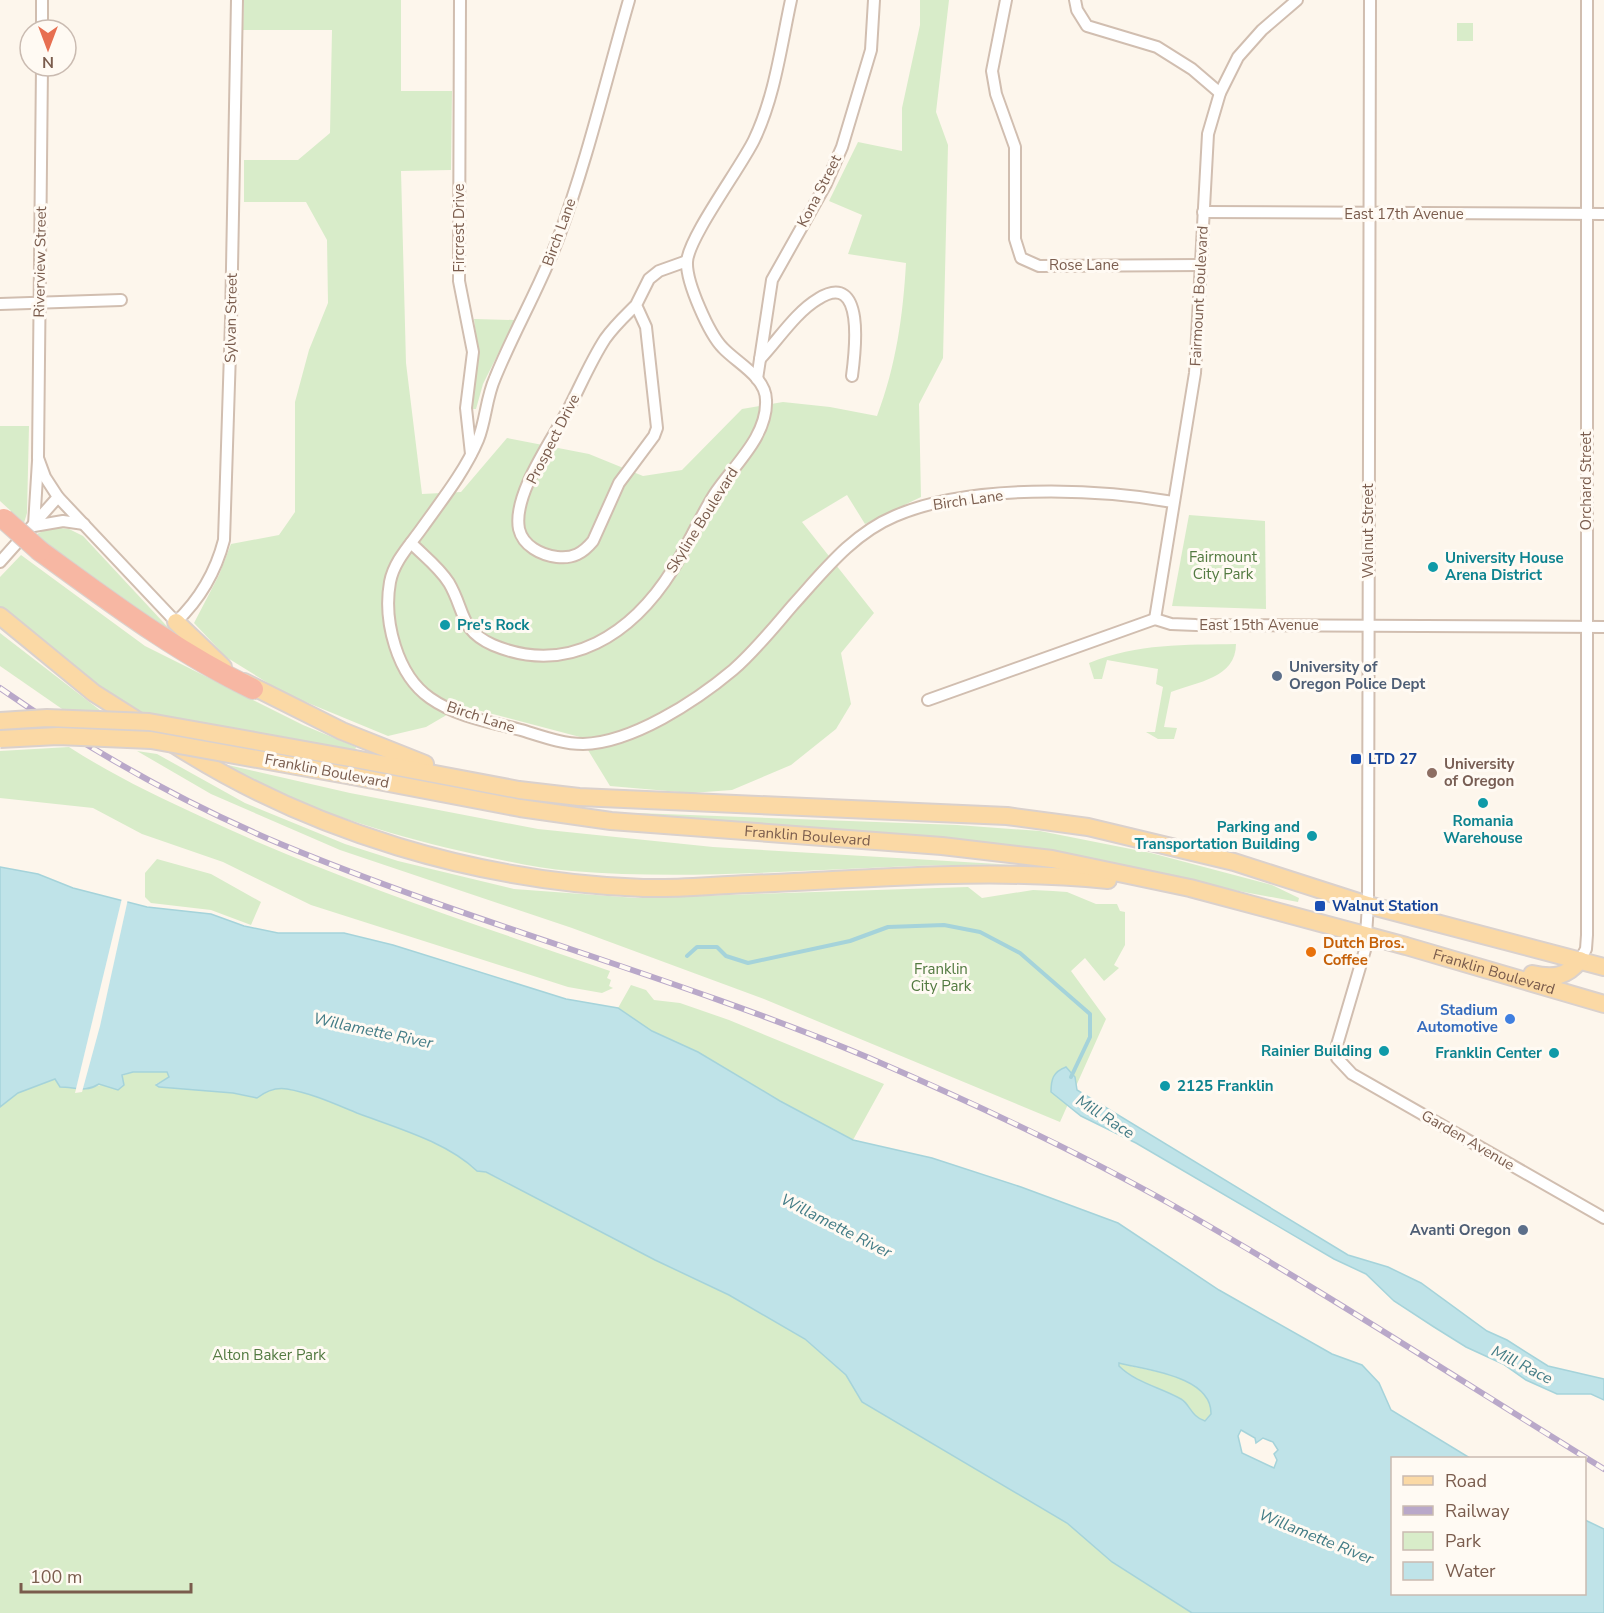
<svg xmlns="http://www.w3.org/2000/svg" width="1604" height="1613" font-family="'Nunito Sans',sans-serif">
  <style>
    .green { fill: #d8ecc9 }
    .water { fill: #bfe3e8; stroke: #a5d3da; stroke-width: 1.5; fill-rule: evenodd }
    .pier { fill: #fdf6ec }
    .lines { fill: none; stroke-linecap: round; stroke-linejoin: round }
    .stream { stroke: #a5d3da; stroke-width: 4 }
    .minor-casing { stroke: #d1beb0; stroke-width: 14 }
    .primary-casing { stroke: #dad1cd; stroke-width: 20 }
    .motorway-casing { stroke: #dad1cd; stroke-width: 22 }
    .minor { stroke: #fff; stroke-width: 10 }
    .primary { stroke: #fbd9a5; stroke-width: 16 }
    .motorway { stroke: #f7b7a3; stroke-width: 20 }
    .rail-casing { stroke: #b9a8c9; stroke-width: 6 }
    .rail { stroke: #fffaf3; stroke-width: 4; stroke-dasharray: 11; stroke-linecap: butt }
    .primary-bridge-casing { stroke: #dad1cd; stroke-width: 20; stroke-linecap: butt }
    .motorway-bridge-casing { stroke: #dad1cd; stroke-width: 22; stroke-linecap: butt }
    .primary-bridge { stroke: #fbd9a5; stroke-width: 16 }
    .motorway-bridge { stroke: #f7b7a3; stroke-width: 20 }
    .culture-dot { fill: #0f9aa8; stroke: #fffaf3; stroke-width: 2 }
    .service-dot { fill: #5c6f8a; stroke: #fffaf3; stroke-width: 2 }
    .transit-dot { fill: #1a4fb4; stroke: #fffaf3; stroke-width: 2 }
    .education-dot { fill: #8d6e63; stroke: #fffaf3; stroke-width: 2 }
    .food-dot { fill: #e8710a; stroke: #fffaf3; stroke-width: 2 }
    .shop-dot { fill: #3f7fe0; stroke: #fffaf3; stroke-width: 2 }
    .labels { text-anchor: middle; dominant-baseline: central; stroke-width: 6; stroke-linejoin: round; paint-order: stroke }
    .street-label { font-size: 15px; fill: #7a5c4d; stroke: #fffaf3 }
    .park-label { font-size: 15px; fill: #537a41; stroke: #fffaf3 }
    .culture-label { font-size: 15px; font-weight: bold; fill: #0d838f; stroke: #fffaf3; text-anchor: start }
    .service-label { font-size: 15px; font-weight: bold; fill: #4e5e75; stroke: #fffaf3; text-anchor: start }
    .transit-label { font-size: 15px; font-weight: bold; fill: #164399; stroke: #fffaf3; text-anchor: start }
    .education-label { font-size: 15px; font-weight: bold; fill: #785e54; stroke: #fffaf3; text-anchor: start }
    .food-label { font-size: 15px; font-weight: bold; fill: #c56008; stroke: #fffaf3; text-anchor: start }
    .shop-label { font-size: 15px; font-weight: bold; fill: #366cbe; stroke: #fffaf3; text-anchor: end }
    .water-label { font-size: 16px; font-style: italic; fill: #437c86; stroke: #fffaf3 }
  </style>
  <rect width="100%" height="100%" fill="#fdf6ec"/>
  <g class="green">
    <path d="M244 0H401V91H452L451 170 401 171 406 363 422 494 461 492 507 438 589 454 643 476 682 470 742 409 783 402 830 407 877 416C896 366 903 316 906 263L848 254 862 215 829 201 858 142 902 151V108L920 25V0H949L936 112 948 145 943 358 919 404 921 497 865 524 847 495 802 522 874 613 841 653 851 704 836 729 791 765 732 790 691 793 610 786 580 737 462 706 426 727 388 736 284 693 226 657 194 623 219 575 231 544 279 535 295 512V402L309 350 328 303 327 240 306 202H244V160H298L330 133 332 30H243Z"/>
    <rect x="1457" y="23" width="16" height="18"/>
    <path d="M474 319 515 320 483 384 476 409H471L478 353Z"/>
    <path d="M0 426H29L27 513 24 523 0 501Z"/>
    <path d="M1189 515 1265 521 1266 609 1172 606Z"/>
    <path d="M51 527 69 529 83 536 176 636 62 558 37 534Z"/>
    <path d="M21 555 145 646 303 725 356 747 354 754 271 735 134 714 0 608V577Z"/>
    <path d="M0 633 101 711H65L0 666Z"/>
    <path d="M1236 644C1236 678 1197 682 1171 692L1164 727 1177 728 1174 739H1158L1146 732H1155L1163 687 1156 684 1158 669 1107 660 1102 679H1094L1089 663C1138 643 1185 645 1236 644Z"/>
    <path d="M69 747C111 774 156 796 202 817 334 879 472 923 610 971L607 978 611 980 609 986 613 988 602 993 568 987 311 905 223 862 142 834 93 808 0 798V751Z"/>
    <path d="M137 751 157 754 245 803 345 844 398 861 514 889 636 898 968 887 982 898 1033 890 1053 891 1067 892 1096 904H1117L1120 911 1125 912V945L1114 965 1119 968 1104 981 1085 958 1071 971 1106 1019 1060 1122 764 999 572 928 340 850 211 794Z"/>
    <path d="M215 762 350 793 538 829 713 847 1015 865C868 862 720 883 572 871 539 869 507 861 474 854 384 834 296 806 215 762Z"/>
    <path d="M636 813 957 825 1040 831 1151 853 1272 885 1299 898 1298 902 1190 882 635 819Z"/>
    <path d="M157 859 211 874 261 902 251 925 211 910 151 903 145 897V873Z"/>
    <path d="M631 985 646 990 654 1000 680 1003 729 1020 884 1084 853 1140 780 1101 698 1052 652 1031 618 1008Z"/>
    <path d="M133 1072H168L169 1077 156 1084 159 1087 233 1093 257 1098C266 1091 275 1087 287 1089 311 1093 335 1104 357 1113 396 1128 447 1142 477 1171L485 1172 729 1295 805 1339 846 1375 862 1402 1067 1523 1112 1562 1192 1613H0V1107L18 1093 55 1079C89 1099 101 1082 133 1072Z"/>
    <path d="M1120 1363C1146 1372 1212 1374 1211 1414L1204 1421C1191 1416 1190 1404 1181 1399 1160 1387 1136 1383 1119 1366Z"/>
  </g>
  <g class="water">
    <path d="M0 867 38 874 73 888 147 907 211 914 244 926 278 933H344L393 945 566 999 618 1008 652 1031 698 1052 780 1101 853 1140 932 1158 1021 1187 1118 1223 1219 1290 1332 1354 1362 1365 1379 1383 1391 1410 1470 1458H1392V1594H1584L1585 1520 1604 1529V1613H1192L1112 1562 1067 1523 862 1402 846 1375 805 1339 729 1295 655 1260 486 1172 477 1171C447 1142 397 1128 357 1113 335 1104 311 1093 287 1089 275 1087 266 1091 257 1098L233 1093 159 1087 156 1085 169 1077 167 1072H133L122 1075 124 1085 118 1090 99 1084C85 1093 75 1087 60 1087L55 1079 18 1093 0 1107ZM1119 1363C1146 1370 1212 1376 1211 1414L1205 1421C1191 1417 1190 1404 1181 1399 1160 1387 1136 1383 1119 1366ZM1241 1430 1255 1438 1256 1443 1263 1438 1273 1442 1278 1450 1274 1454 1277 1460 1274 1468 1242 1453 1238 1436Z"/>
    <path d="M1066 1067 1075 1077 1077 1090 1348 1255 1388 1267 1421 1283 1487 1331 1507 1340 1548 1366 1604 1379V1400L1591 1394H1557L1526 1380 1503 1364 1466 1347 1434 1327 1394 1301 1366 1274 1334 1259 1136 1143 1081 1116 1051 1092C1051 1079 1053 1072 1066 1067Z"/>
  </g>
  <path class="pier" d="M122 898 128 899 100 1026 82 1092 75 1093Z"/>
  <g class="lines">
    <path class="stream" d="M687 956 697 947H717L726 956 748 963 850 941 888 927 944 925 980 932 1020 953 1090 1014V1037L1071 1077"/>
    <defs>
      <g id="minor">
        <path d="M460 0 459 281 473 352 466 408 471 454"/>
        <path d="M629 0C606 80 587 161 558 239 540 287 514 331 495 378 486 398 486 420 478 440 465 471 442 500 422 528 410 545 394 561 390 582 383 621 397 675 430 698 457 717 490 722 521 730 541 736 562 744 583 744 632 743 696 701 733 670 755 651 774 627 793 605 823 572 852 534 895 516 969 484 1094 488 1173 502"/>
        <path d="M1006 0 992 71 996 94 1015 147V239L1021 258 1039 266 1201 265"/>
        <path d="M1075 0 1077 10 1087 26 1157 47 1192 69 1220 93"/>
        <path d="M1370 0 1368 905 1365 950 1337 1045V1058L1352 1074 1604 1218"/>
        <path d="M42 30V0"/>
        <path d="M42 66 38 458 45 477 58 497 176 622C199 600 216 571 224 540L231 321 237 0"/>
        <path d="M1203 212 1604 214"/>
        <path d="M0 304 121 300"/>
        <path d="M636 305C625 316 614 326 605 339 592 359 582 382 571 404 556 435 512 493 519 529 523 546 541 555 557 557 573 559 583 553 593 541L619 483 654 436 657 428 646 327 636 305 649 279 659 271 687 261"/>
        <path d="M760 359C778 340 796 312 818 299 866 269 855 353 852 376"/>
        <path d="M757 379 772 280 826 184 842 147 871 50 874 0"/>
        <path d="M34 525 38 461"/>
        <path d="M34 526 63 521 84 524"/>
        <path d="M411 543C424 556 439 567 449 583 465 610 459 630 493 645 569 677 633 633 673 569 688 545 699 519 714 495 732 467 768 437 766 400 766 377 737 363 723 348 709 334 686 282 687 262 688 238 741 167 754 140 775 96 781 46 791 0"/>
        <path d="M0 562 58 497"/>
        <path d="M1155 619 1195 373 1208 134 1220 93 1238 57 1262 30 1297 0"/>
        <path d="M928 700 1155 619 1171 624 1196 625 1604 627"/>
        <path d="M1580 960 1586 949 1587 935V0"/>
      </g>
      <g id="primary">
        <path d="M0 616 94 693 143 724"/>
        <path d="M176 622 223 667"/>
        <path d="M244 682 342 731 425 764"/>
        <path d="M172 743C309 832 480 882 643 888 679 889 715 885 750 884 869 879 989 868 1108 880"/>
        <path d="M355 759 519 790 579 797 1007 816 1088 827 1234 862 1368 905 1604 967"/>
        <path id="s1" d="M352 776 520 808 611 821 942 846 1052 859 1190 888 1406 946 1604 1004"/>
        <path d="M1532 974C1553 979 1567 977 1580 960"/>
      </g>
      <path id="motorway" d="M40 551C109 601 176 652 253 689"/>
    </defs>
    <use href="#minor" class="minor-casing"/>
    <use href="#primary" class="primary-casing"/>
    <use href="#motorway" class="motorway-casing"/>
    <use href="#minor" class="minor"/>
    <use href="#primary" class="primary"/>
    <use href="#motorway" class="motorway"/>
    <defs>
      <path id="rail" d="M0 688C89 750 183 803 283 845 474 924 676 977 867 1057 971 1102 1075 1150 1174 1206 1320 1289 1461 1381 1604 1469"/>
    </defs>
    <use href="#rail" class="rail-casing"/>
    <use href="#rail" class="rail"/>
    <defs>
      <g id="primary-bridge">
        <path d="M0 721 47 718 149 722 355 759"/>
        <path d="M0 739 58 736 151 740 352 776"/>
      </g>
      <path id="motorway-bridge" d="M4 519 40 551"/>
    </defs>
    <use href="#primary-bridge" class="primary-bridge-casing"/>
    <use href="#motorway-bridge" class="motorway-bridge-casing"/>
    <use href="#primary-bridge" class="primary-bridge"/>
    <use href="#motorway-bridge" class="motorway-bridge"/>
  </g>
  <g class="culture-dot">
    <circle cx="1433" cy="567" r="6"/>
    <circle cx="445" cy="625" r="6"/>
    <circle cx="1483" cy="803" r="6"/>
    <circle cx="1312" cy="836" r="6"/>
    <circle cx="1384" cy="1051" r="6"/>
    <circle cx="1554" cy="1053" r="6"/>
    <circle cx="1165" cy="1086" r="6"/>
  </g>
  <g class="service-dot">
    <circle cx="1277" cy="676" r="6"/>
    <circle cx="1523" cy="1230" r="6"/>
  </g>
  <g class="transit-dot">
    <rect x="1350" y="753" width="12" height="12" rx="3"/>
    <rect x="1314" y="900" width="12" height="12" rx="3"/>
  </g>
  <circle class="education-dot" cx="1432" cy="773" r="6"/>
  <circle class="food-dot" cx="1311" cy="952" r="6"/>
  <circle class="shop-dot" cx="1510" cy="1019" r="6"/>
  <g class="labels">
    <g class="street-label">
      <text transform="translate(819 191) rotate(-63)">Kona Street</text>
      <text x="1404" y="214">East 17th Avenue</text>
      <text transform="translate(459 228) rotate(-90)">Fircrest Drive</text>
      <text transform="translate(559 232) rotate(-70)">Birch Lane</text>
      <text transform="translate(40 262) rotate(-89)">Riverview Street</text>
      <text x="1084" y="265">Rose Lane</text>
      <text transform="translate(1199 296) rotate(-87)">Fairmount Boulevard</text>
      <text transform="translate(231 318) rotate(-89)">Sylvan Street</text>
      <text transform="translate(553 439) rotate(-63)">Prospect Drive</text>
      <text transform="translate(1586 481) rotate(-90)">Orchard Street</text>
      <text transform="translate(968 500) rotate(-8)">Birch Lane</text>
      <text transform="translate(702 520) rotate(-58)">Skyline Boulevard</text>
      <text transform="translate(1368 531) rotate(-90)">Walnut Street</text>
      <text x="1259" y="625">East 15th Avenue</text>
      <text transform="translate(481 717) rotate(18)">Birch Lane</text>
      <text transform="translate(327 771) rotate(11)">Franklin Boulevard</text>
      <text stroke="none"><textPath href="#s1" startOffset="460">Franklin Boulevard</textPath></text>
      <text stroke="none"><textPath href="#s1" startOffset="1162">Franklin Boulevard</textPath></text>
      <text transform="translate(1468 1140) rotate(30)">Garden Avenue</text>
    </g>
    <g class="park-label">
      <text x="1223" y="557">Fairmount<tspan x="1223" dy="17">City Park</tspan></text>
      <text x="941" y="969">Franklin<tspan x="941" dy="17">City Park</tspan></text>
      <text x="269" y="1355">Alton Baker Park</text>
    </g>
    <g class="culture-label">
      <text x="1445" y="558">University House<tspan x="1445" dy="17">Arena District</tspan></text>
      <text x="457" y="625">Pre's Rock</text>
      <text x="1483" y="821" text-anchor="middle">Romania<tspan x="1483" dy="17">Warehouse</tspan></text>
      <text x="1300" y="827" text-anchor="end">Parking and<tspan x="1300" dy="17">Transportation Building</tspan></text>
      <text x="1372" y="1051" text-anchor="end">Rainier Building</text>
      <text x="1542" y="1053" text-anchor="end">Franklin Center</text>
      <text x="1177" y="1086">2125 Franklin</text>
    </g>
    <g class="service-label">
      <text x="1289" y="667">University of<tspan x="1289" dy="17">Oregon Police Dept</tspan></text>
      <text x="1511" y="1230" text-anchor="end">Avanti Oregon</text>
    </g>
    <g class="transit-label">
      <text x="1368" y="759">LTD 27</text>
      <text x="1332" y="906">Walnut Station</text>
    </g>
    <g class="education-label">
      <text x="1444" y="764">University<tspan x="1444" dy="17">of Oregon</tspan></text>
    </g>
    <g class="food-label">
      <text x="1323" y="943">Dutch Bros.<tspan x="1323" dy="17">Coffee</tspan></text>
    </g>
    <g class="shop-label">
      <text x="1498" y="1010">Stadium<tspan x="1498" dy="17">Automotive</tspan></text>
    </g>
    <g class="water-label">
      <text transform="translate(373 1031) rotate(12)">Willamette River</text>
      <text transform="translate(1105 1117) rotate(33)">Mill Race</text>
      <text transform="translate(836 1226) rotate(27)">Willamette River</text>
      <text transform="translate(1522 1365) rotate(27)">Mill Race</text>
      <text transform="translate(1316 1537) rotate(22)">Willamette River</text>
    </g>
  </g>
  <rect x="1391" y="1457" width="195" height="138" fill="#fffaf3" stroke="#cabbb1" stroke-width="1.5"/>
  <rect x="1403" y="1476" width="30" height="9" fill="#fbd9a5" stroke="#cabbb1" stroke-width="1.5"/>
  <text x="1445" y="1487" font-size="18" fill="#7a5c4d">Road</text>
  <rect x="1403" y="1506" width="30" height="9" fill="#b9a8c9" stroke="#cabbb1" stroke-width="1.5"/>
  <text x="1445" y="1517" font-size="18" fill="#7a5c4d">Railway</text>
  <rect x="1403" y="1532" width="30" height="18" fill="#d8ecc9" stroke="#cabbb1" stroke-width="1.5"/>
  <text x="1445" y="1547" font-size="18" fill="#7a5c4d">Park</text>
  <rect x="1403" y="1562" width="30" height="18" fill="#bfe3e8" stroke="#cabbb1" stroke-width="1.5"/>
  <text x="1445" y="1577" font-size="18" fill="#7a5c4d">Water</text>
  <g transform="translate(48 48) rotate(180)"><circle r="28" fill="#fffaf3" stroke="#cabbb1" stroke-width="1.5"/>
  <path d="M0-4.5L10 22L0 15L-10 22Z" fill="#e76f51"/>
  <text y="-9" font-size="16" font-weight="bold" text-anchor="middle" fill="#7a5c4d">N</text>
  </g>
  <path d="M21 1583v9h170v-9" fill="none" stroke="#7a5c4d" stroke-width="3"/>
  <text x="30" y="1583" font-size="18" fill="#7a5c4d" stroke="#fffaf3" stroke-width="4.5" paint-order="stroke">100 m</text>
</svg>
